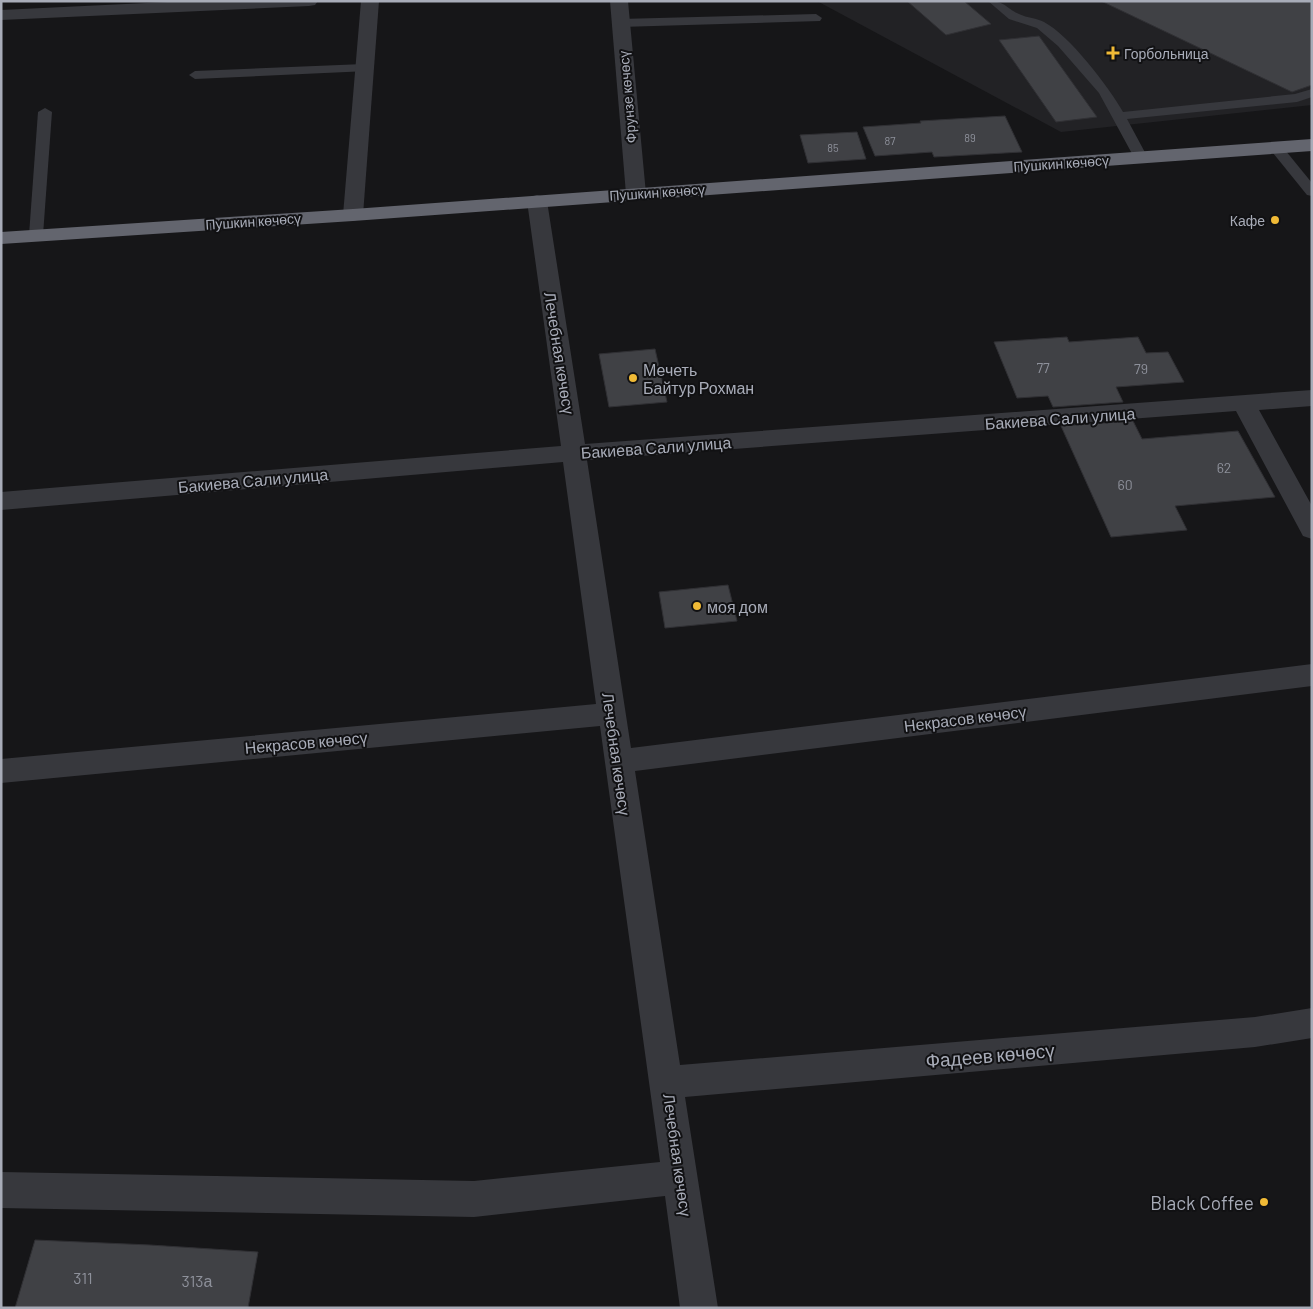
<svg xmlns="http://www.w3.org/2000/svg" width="1313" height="1309" font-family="Barlow,sans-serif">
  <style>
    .built { fill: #222225 }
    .building { fill: #404145; stroke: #303034 }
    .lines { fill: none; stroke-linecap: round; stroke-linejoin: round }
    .lane { fill: #37383d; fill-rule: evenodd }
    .street { fill: #37383d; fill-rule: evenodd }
    .highway { fill: #63656e; fill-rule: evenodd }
    .poi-dot { fill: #f0ba36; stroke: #111113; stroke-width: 2 }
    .labels { text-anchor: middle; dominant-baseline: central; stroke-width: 4; stroke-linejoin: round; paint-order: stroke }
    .far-number-label { font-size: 11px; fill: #8e919b }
    .far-poi-label { font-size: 14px; fill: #a8acb8; stroke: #111113; text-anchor: start }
    .far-street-label { font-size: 14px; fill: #a8acb8; stroke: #111113 }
    .number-label { font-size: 14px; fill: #8e919b }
    .street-label { font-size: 16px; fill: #a8acb8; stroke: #111113 }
    .poi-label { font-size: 16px; fill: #a8acb8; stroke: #111113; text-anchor: start }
    .near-number-label { font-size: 16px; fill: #8e919b }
    .near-street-label { font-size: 19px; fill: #a8acb8; stroke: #111113 }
    .near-poi-label { font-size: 19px; fill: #a8acb8; stroke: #111113; text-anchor: end }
  </style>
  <rect width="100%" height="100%" fill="#161618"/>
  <path class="built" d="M817 1H1312V105L1061 132Z"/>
  <g class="building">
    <path d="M907 1H964L991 24 946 35Z"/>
    <path d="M1101 1H1312V85L1292 92Z"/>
    <path d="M1039 36 1097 117 1056 122 999 40Z"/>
    <path d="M1005 116 1022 152 934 157 932 152 875 156 863 127 921 123 920 121Z"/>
    <path d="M857 132 866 159 808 163 800 135Z"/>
    <path d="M1067 337 1069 342 1138 337 1146 353 1168 352 1184 382 1116 387 1123 402 1053 407 1048 396 1017 398 994 342Z"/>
    <path d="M655 349 667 402 609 407 599 354Z"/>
    <path d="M1133 421 1142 439 1238 431 1275 497 1175 506 1187 530 1111 537 1061 426Z"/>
    <path d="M728 585 737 621 665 628 659 592Z"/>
    <path d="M35 1240 150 1245 258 1252 248 1308H15Z"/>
  </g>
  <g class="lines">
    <g class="lane">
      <path d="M988 1C1006 1 1005 8 1019 14 1027 18 1037 18 1044 22 1069 35 1109 87 1123 112L1295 94 1312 89V97L1297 102 1127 119 1148 158 1146 161H1136L1099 93 1058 46 1037 28 1009 19Z"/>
      <path d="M816 14 822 18 820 21 620 27 614 23 620 19Z"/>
      <path d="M364 64 368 65 370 68 368 71 195 79 189 75 195 71Z"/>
      <path d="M45 108 52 112 43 235 36 239 29 235 38 112Z"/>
      <path d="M1276 144 1281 145 1312 183V196L1307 195 1269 148Z"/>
    </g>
    <g class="street">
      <path d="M188 1H318L315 5 309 6 1 20V10Z"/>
      <path d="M361 1H379L363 215 360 219 353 221 346 219 343 215Z"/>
      <path d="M610 1H628L646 194 643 198 636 200 629 198 626 194Z"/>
      <path d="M537 195 544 197 547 201 585 444 1312 390V406L1259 410 1312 506V539L1303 536 1236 411 587 460 631 748 1312 664V686L635 771 680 1065 1255 1017 1312 1008V1038L1255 1047 685 1097 718 1308H680L665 1196 474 1217 1 1208V1172L474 1181 660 1162 600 726 1 783V759L596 704 563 462 1 510V492L561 446 527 201 530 197Z"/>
    </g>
    <path class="highway" d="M1312 139V151L353 221 1 244V232L353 209Z"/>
  </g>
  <g class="poi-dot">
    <path d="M1110.5 45.5h5v5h5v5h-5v5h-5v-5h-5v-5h5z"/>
    <circle cx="1275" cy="220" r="5"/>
    <circle cx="633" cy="378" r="5"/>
    <circle cx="697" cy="606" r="5"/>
    <circle cx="1264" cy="1202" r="5"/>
  </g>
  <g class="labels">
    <g class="far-number-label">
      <text x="970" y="137">89</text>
      <text x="890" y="140">87</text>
      <text x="833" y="147">85</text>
    </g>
    <g class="far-poi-label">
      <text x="1124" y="53">Горбольница</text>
      <text x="1265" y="220" text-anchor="end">Кафе</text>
    </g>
    <g class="far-street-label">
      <text transform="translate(627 97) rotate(-95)">Фрунзе көчөсү</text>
      <text transform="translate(1061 163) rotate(-4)">Пушкин көчөсү</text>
      <text transform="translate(657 192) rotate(-4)">Пушкин көчөсү</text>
      <text transform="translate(253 221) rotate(-4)">Пушкин көчөсү</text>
    </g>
    <g class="number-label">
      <text x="1043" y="367">77</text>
      <text x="1141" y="368">79</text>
      <text x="1224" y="467">62</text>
      <text x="1125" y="484">60</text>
    </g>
    <g class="street-label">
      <text transform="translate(560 353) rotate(81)">Лечебная көчөсү</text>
      <text transform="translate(1060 418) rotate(-4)">Бакиева Сали улица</text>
      <text transform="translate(656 447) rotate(-4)">Бакиева Сали улица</text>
      <text transform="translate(253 480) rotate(-5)">Бакиева Сали улица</text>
      <text transform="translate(965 718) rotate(-7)">Некрасов көчөсү</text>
      <text transform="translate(306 742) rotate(-5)">Некрасов көчөсү</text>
      <text transform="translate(617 754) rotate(82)">Лечебная көчөсү</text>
      <text transform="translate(678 1155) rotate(82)">Лечебная көчөсү</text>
    </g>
    <g class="poi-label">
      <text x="643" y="369">Мечеть<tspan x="643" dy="18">Байтур Рохман</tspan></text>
      <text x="707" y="606">моя дом</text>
    </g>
    <g class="near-number-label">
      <text x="83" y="1277">311</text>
      <text x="197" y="1280">313а</text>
    </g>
    <g class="near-street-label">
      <text transform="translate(990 1055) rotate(-5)">Фадеев көчөсү</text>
    </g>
    <g class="near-poi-label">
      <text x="1254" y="1202">Black Coffee</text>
    </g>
  </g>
  <rect width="1313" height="1309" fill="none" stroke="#a8acb8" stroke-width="5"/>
</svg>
